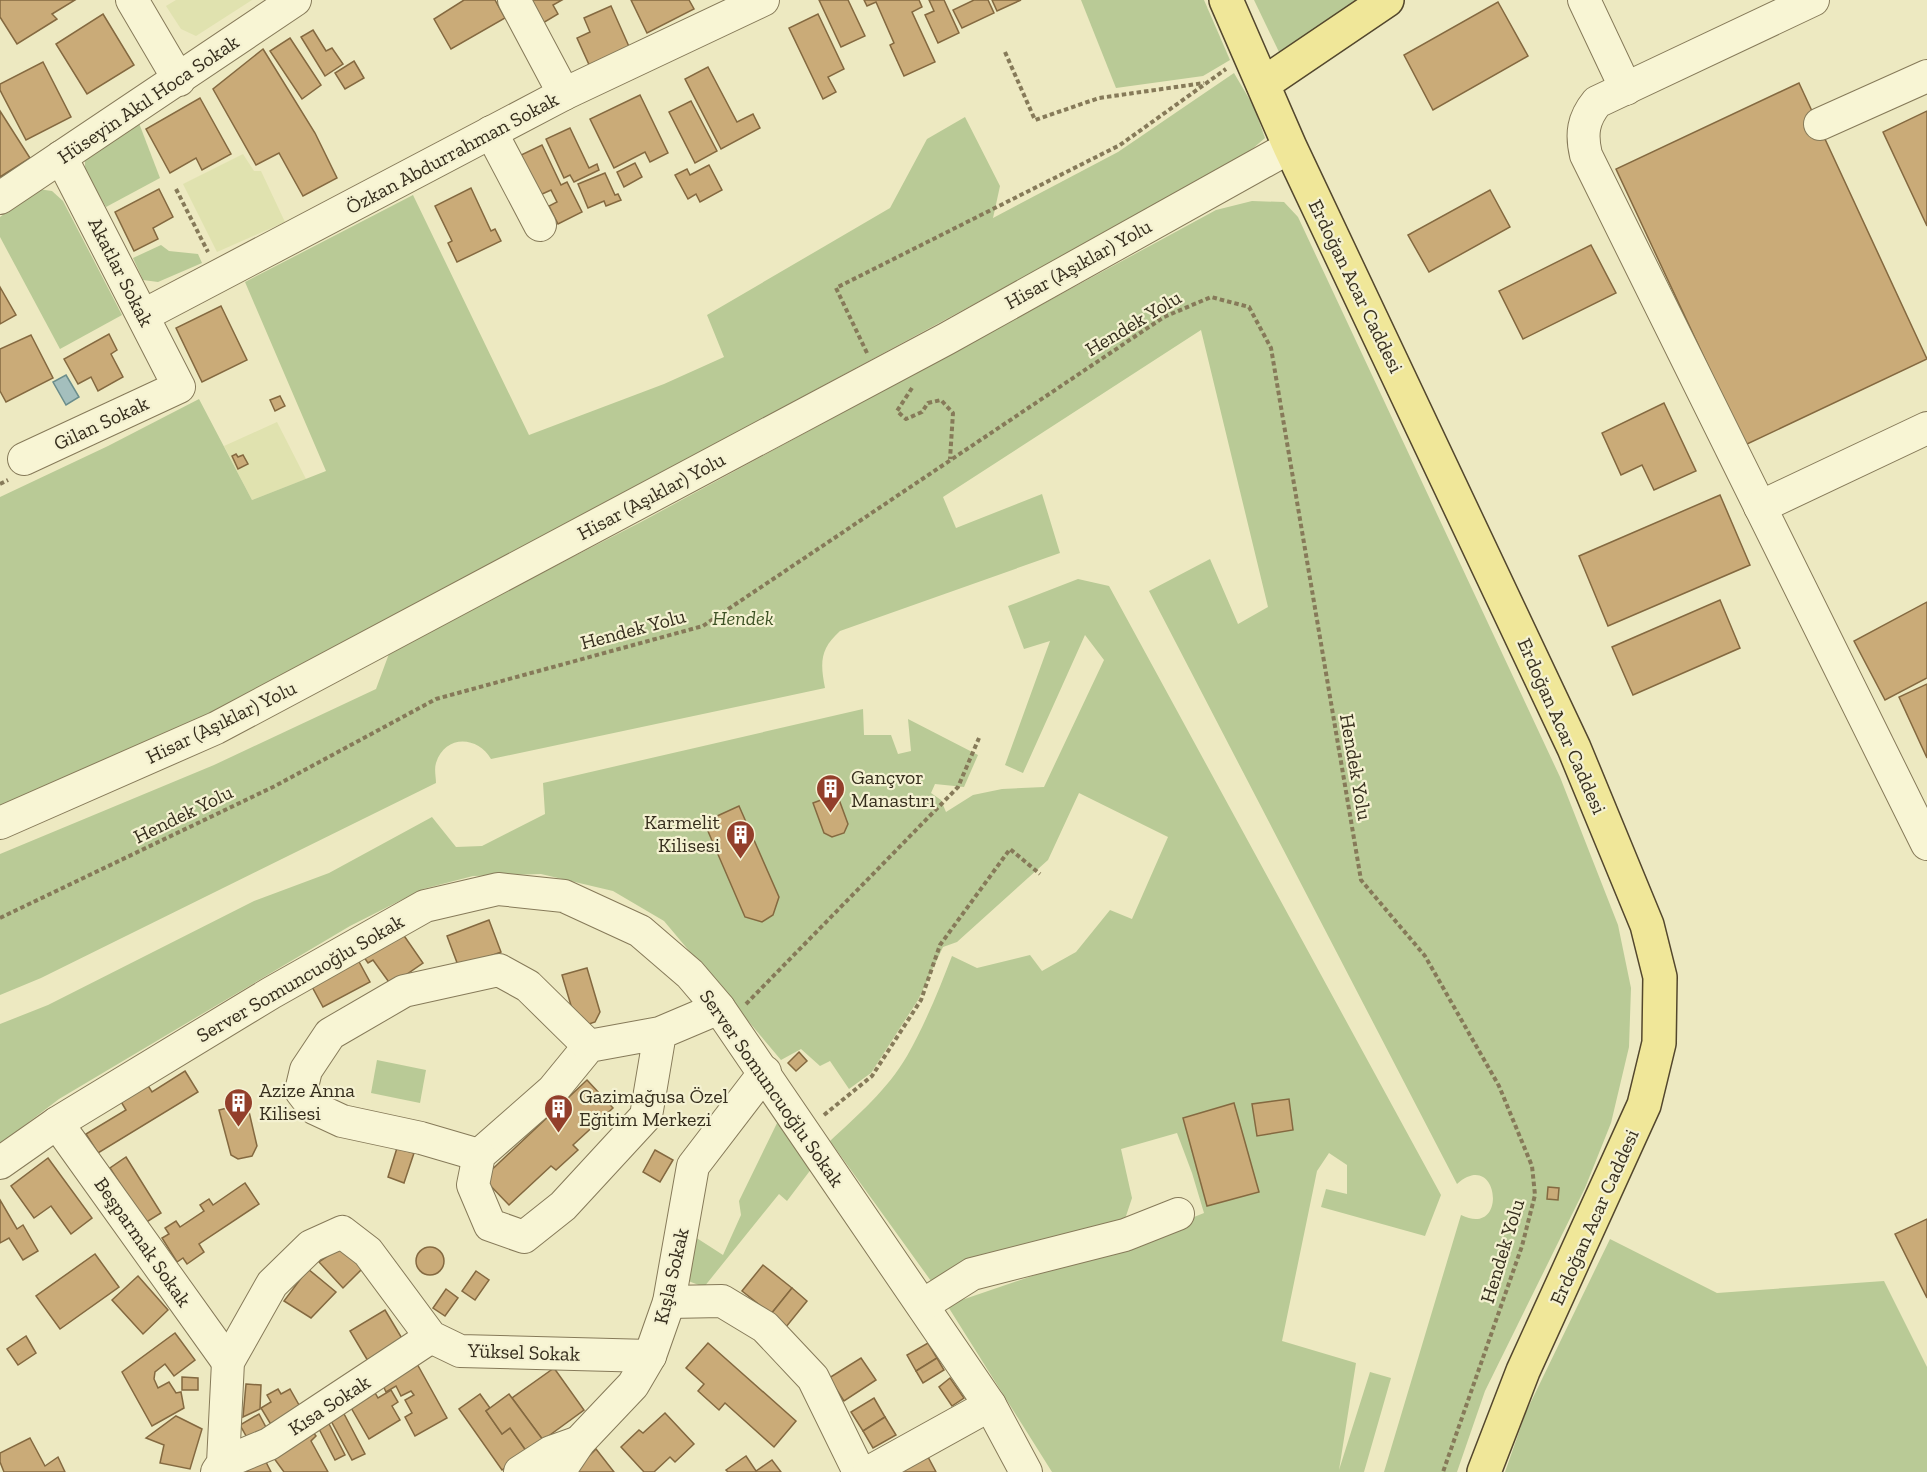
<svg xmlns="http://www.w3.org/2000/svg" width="1927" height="1472" font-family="'Zilla Slab',serif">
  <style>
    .farmland { fill: #e0e2af }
    .green { fill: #b9ca96 }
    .water { fill: #a4bfbd; stroke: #6b8d8b; stroke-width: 1.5 }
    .building { fill: #caab78; stroke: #846940; stroke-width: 1.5 }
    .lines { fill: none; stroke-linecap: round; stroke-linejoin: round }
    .minor-casing { stroke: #867a59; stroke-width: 34 }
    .major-casing { stroke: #53472d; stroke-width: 36 }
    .path { stroke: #867a59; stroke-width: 4; stroke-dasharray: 4.5 3; stroke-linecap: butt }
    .minor { stroke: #f8f5d4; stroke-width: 32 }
    .major { stroke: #f0e799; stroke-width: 33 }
    .labels { text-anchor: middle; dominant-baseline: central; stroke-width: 4.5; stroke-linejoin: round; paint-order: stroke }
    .street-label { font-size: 20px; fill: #362e1d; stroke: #f4f1d1 }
    .park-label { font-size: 20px; font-style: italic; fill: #3d5224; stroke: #f4f1d1 }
    .poi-label { font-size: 20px; fill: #362e1d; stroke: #f4f1d1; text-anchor: start }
  </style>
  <rect width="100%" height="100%" fill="#ede9c1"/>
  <g class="farmland">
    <path d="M176 0H252L196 36 181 29 166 6Z"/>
    <path d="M243 154 254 171H261L285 222 217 252 183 184Z"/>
    <path d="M277 422 306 479 252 500 224 446Z"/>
  </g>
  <g class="green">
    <path d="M1081 0H1204L1230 60 1203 76 1116 88Z"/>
    <path d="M1254 0H1357L1279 52Z"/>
    <path d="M1234 73 1254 107 1265 138 1237 162 212 716 0 810V497L108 446 199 399 252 500 326 471 245 282 413 195 529 435 664 384 724 357 707 315 890 208 927 139 965 117 1000 186 993 218 1118 152Z"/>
    <path d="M137 118 160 178 106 207 85 171V158Z"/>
    <path d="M38 189 52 191 63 201 122 315 60 349 0 237V217Z"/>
    <path d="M1252 201 1284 202 1298 217 1560 777 1618 925 1631 988 1629 1047 1611 1123 1585 1188 1485 1391 1457 1472H1384L1461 1215C1509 1239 1499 1147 1457 1184L1149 591 1210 559 1238 624 1268 607 1201 330 943 497 956 528 1042 494 1060 553 840 631C820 649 820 662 825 688L491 759C478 736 445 734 436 763 434 769 436 777 436 783L41 978 0 995V854L214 765 376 689 390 651 641 522 1216 210Z"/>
    <path d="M161 245 169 251 198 254 202 263 158 282 143 280 133 258Z"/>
    <path d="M1078 579 1109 586 1441 1195 1425 1236 1321 1207 1326 1189 1347 1194V1165L1329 1153 1317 1171 1282 1341 1356 1363 1339 1470 1370 1372 1391 1378 1364 1472H1052L947 1305 1129 1243 1204 1213 1192 1173 1177 1133 1121 1149 1132 1198 1123 1225 931 1281 830 1141C857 1116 888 1089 907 1056 925 1024 939 990 952 956L977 968 1030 955 1042 971 1076 952 1110 910 1132 919 1168 837 1079 793 1048 860 957 942 943 947 918 1000 871 1073 849 1089 830 1061 820 1066 801 1049 781 1060 664 921 613 891 541 874 473 876 423 889 350 926 59 1099 0 1144V1024L48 1005 254 901 329 873 432 817 456 847 482 846 545 814 543 783 863 709 864 735H891L898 754 911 751 908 719 978 755 964 787 935 784 931 793 941 800 946 812 973 795 1002 789 1044 787 1104 660 1085 635 1023 773 1005 765 1050 641 1024 649 1008 606Z"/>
    <path d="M377 1060 426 1070 420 1103 371 1093Z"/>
    <path d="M779 1119 812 1168 787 1201 779 1194 704 1287 683 1279 692 1235 723 1255 741 1215 739 1201Z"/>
    <path d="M1610 1239 1717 1293 1884 1281 1927 1367V1472H1505L1526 1412Z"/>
  </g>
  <path class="water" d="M66 375 79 397 66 405 53 382Z"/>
  <g class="building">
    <path d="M0 0H75L52 14 57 19 17 44 0 17Z"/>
    <path d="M464 0H495L505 18 451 49 434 19Z"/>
    <path d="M530 0H562L553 5 558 14 543 23Z"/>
    <path d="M631 0H689L694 9 647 33Z"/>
    <path d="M819 0H848L865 36 841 47Z"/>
    <path d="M864 0H919L922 7 912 12 935 62 904 76 890 45 894 43 876 2 867 6Z"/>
    <path d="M929 0H944L959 33 938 43 925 15 934 11Z"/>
    <path d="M974 0H988L994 13 962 28 953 10Z"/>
    <path d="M992 0H1021L997 11Z"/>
    <path d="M1498 2 1528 56 1433 110 1404 55Z"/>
    <path d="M611 6 631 51 591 69 577 38 590 32 584 18Z"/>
    <path d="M103 14 134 65 87 94 56 44Z"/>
    <path d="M818 14 844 69 828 77 836 92 823 99 789 28Z"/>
    <path d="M313 30 326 51 332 48 343 64 325 76 301 37Z"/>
    <path d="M290 38 321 85 302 99 270 51Z"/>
    <path d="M263 49 315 133 337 178 303 196 279 153 256 165 213 89Z"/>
    <path d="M354 61 364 78 345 89 335 73Z"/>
    <path d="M43 62 71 117 26 140 0 90V84Z"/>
    <path d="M708 67 737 122 753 114 760 128 721 149 685 79Z"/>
    <path d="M1799 83 1927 359 1745 445 1616 169Z"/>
    <path d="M640 95 668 153 650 162 645 152 614 168 590 119Z"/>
    <path d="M200 98 231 154 202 170 196 158 170 173 146 129Z"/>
    <path d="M691 101 717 151 695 163 669 112Z"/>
    <path d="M0 111 30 158 0 177Z"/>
    <path d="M1927 111V226L1883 132Z"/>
    <path d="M570 128 589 168 597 164 599 170 574 182 570 175 564 178 546 139Z"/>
    <path d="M542 145 561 185 567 182 582 212 558 224 549 206 557 202 551 190 540 195 521 155Z"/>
    <path d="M635 163 642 177 624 187 617 172Z"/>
    <path d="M709 165 722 190 700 202 696 194 688 199 675 175 687 169 690 175Z"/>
    <path d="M605 173 615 195 618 194 621 200 606 206 604 201 588 208 578 184Z"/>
    <path d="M471 188 491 231 495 229 501 241 457 262 448 243 452 241 435 206Z"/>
    <path d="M159 189 173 217 153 228 158 239 134 251 115 212Z"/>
    <path d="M1490 190 1510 227 1429 272 1408 235Z"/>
    <path d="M1591 245 1616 293 1523 339 1499 291Z"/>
    <path d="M0 287 16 315 0 324Z"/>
    <path d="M221 306 247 360 202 382 176 328Z"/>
    <path d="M109 334 117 350 111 354 123 377 98 391 91 377 78 384 64 359Z"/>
    <path d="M31 335 53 378 6 402 0 391V349Z"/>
    <path d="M280 396 285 406 275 411 270 400Z"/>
    <path d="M1664 403 1696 471 1654 490 1642 465 1621 475 1602 433Z"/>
    <path d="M236 454 238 457 243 455 248 464 238 469 232 456Z"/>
    <path d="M1720 495 1750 565 1608 626 1579 556Z"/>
    <path d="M1720 600 1740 648 1633 695 1612 647Z"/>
    <path d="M1927 602V678L1885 700 1854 641Z"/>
    <path d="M1927 684V758L1899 697Z"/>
    <path d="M837 794 848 824 844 833 832 837 824 833 813 803Z"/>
    <path d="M739 806 779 897 773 915 762 922 745 917 704 822Z"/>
    <path d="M489 920 501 952 459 968 447 936Z"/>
    <path d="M398 927 423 963 391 985 373 960 368 963 361 953Z"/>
    <path d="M357 958 370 982 323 1007 310 983Z"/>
    <path d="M587 968 600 1012 595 1022 589 1024 575 1019 562 975Z"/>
    <path d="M799 1052 807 1061 796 1071 788 1063Z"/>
    <path d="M185 1071 198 1092 98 1153 86 1134 126 1110 120 1100 147 1084 152 1092Z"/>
    <path d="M587 1080 613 1108 573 1145 578 1150 556 1170 551 1166 509 1205 483 1178Z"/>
    <path d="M1289 1099 1293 1130 1257 1136 1252 1104Z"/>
    <path d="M247 1103 257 1146 252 1156 238 1159 231 1155 219 1110Z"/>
    <path d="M1234 1103 1259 1192 1207 1206 1183 1118Z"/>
    <path d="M397 1148 414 1153 404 1183 388 1177Z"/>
    <path d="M655 1150 673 1160 660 1182 643 1172Z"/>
    <path d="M126 1157 161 1213 145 1223 110 1168Z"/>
    <path d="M48 1158 92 1218 71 1234 51 1206 34 1218 11 1186Z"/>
    <path d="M245 1183 259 1204 199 1244 204 1252 187 1264 183 1258 177 1262 162 1238 169 1234 165 1228 176 1221 180 1227 204 1211 200 1205 209 1199 213 1205Z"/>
    <path d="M1548 1187 1559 1188 1558 1200 1547 1199Z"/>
    <path d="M0 1200 17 1229 23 1225 38 1251 23 1260 9 1238 0 1243Z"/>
    <path d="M1927 1219V1298L1895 1234Z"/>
    <circle cx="430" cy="1261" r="14"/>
    <path d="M347 1249 362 1269 343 1288 319 1262 337 1250Z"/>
    <path d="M95 1254 119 1287 60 1329 36 1296Z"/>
    <path d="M763 1265 792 1288 771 1314 742 1291Z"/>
    <path d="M308 1269 336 1292 311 1318 284 1301Z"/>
    <path d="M476 1271 489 1280 475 1300 462 1291Z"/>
    <path d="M138 1276 168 1310 143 1334 112 1300Z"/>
    <path d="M792 1288 807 1301 786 1327 771 1314Z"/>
    <path d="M446 1289 458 1298 445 1316 433 1308Z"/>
    <path d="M385 1310 403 1340 371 1366 350 1331Z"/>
    <path d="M175 1333 195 1360 174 1376 165 1364 155 1372 154 1379 158 1388 169 1382 176 1393 181 1392 184 1408 152 1426 122 1372Z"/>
    <path d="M26 1336 36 1353 18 1365 7 1349Z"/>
    <path d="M708 1343 796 1421 774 1447 725 1403 719 1410 698 1391 704 1384 686 1368Z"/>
    <path d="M928 1343 937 1358 916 1371 907 1355Z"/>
    <path d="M861 1358 876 1380 844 1401 829 1378Z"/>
    <path d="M937 1358 944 1370 923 1383 916 1371Z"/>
    <path d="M416 1362 447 1418 415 1436 405 1417 412 1413 405 1400 414 1395 411 1391 401 1396 396 1386 386 1392 381 1381Z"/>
    <path d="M554 1368 584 1410 543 1440 512 1398Z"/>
    <path d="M182 1377 198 1378V1390H182Z"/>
    <path d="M950 1378 964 1398 952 1406 939 1387Z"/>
    <path d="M246 1384 261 1385 260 1409 243 1417Z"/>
    <path d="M370 1384 378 1398 391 1390 398 1402 392 1406 400 1420 369 1439 346 1399Z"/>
    <path d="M278 1389 281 1394 290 1389 303 1412 276 1433 261 1408 271 1402 267 1395Z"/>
    <path d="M480 1394 490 1408 486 1411 502 1434 510 1428 527 1452 502 1470 459 1409Z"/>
    <path d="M509 1394 543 1440 527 1452 510 1428 502 1434 486 1411Z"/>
    <path d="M874 1398 885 1417 863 1431 851 1412Z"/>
    <path d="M342 1410 365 1454 352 1460 329 1417Z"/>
    <path d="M665 1413 694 1444 675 1462 670 1457 654 1472H644L621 1447 639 1430 643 1433Z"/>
    <path d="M259 1414 269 1433 250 1443 240 1425Z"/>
    <path d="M176 1416 202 1429 190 1469 160 1463 164 1445 146 1438Z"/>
    <path d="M885 1417 896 1435 873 1448 863 1431Z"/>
    <path d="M327 1420 345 1455 335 1460 317 1425Z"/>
    <path d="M309 1427 316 1436 311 1441 328 1472H284L268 1450Z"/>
    <path d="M30 1438 45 1466 58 1457 65 1472H4L0 1462V1453Z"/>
    <path d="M596 1449 614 1472H573Z"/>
    <path d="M927 1455 936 1472H897Z"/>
    <path d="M746 1456 756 1471 772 1460 781 1472H728L726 1470Z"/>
    <path d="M265 1460 271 1472H245Z"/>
  </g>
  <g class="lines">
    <defs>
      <g id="minor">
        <path d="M132 0 179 80"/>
        <path d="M514 0 564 94"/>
        <path d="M1584 0 1626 89"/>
        <path d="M1813 0 1597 102C1583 119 1581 134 1586 155L1927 844"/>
        <path d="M1820 124 1927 76"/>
        <path d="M491 132 540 225"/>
        <path d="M0 198 295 0"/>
        <path d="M144 315 564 94 763 0"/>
        <path d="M24 459 179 387 61 157"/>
        <path d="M1760 507 1927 428"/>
        <path d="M0 823 216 728 946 339 1290 147"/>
        <path d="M660 1033 589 1046 553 1090 479 1155 473 1185 490 1225 524 1237 563 1206 646 1116 660 1033 719 1008"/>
        <path d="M57 1123 228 1362"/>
        <path d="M479 1155 421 1138 342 1121 314 1108 301 1091 306 1070 330 1034 404 991 499 970 528 986 589 1046"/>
        <path d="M0 1163 57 1123 271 993 425 906 498 889 564 896 640 931 690 974 719 1008 990 1405 1026 1472"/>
        <path d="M669 1302 722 1301 765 1327 813 1378 859 1472"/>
        <path d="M923 1305 972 1274 1125 1235 1178 1214"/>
        <path d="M223 1463 269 1444 431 1337"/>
        <path d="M217 1472 223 1463 228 1362 272 1284 311 1246 342 1232 368 1252 431 1337 460 1351 650 1356"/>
        <path d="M520 1472 551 1452 579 1442"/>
        <path d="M559 1472 579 1442 633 1385 650 1356 669 1302 693 1166 765 1072"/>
        <path d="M869 1472 990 1405"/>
      </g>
      <g id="major">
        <path d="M1226 0 1290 147 1574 748 1647 925 1660 977 1659 1043 1644 1105 1523 1371 1484 1472"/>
        <path d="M1263 84 1387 0"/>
      </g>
    </defs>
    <use href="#minor" class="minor-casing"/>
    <use href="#major" class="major-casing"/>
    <g class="path">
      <path d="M1005 52 1035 120 1099 98 1204 83"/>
      <path d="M176 189 208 252"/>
      <path d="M867 353 836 288 1120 145 1226 69"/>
      <path d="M912 388 897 411 906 419 922 412 928 403 941 400 953 413 950 459"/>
      <path d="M0 484 8 480"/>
      <path d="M0 918 275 786 436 699 703 626 1164 317 1211 297 1249 307 1271 348 1361 880 1425 956 1499 1086 1532 1166 1535 1195 1522 1246 1443 1472"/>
      <path d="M746 1004 958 787 979 738"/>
      <path d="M824 1115 872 1076 921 1000 940 945 1010 849 1040 874"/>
    </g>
    <use href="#minor" class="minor"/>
    <use href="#major" class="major"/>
  </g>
  <defs>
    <symbol id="building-pin" viewBox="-11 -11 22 30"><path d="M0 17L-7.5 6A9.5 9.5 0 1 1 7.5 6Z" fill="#933f2b" stroke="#f4f1d1"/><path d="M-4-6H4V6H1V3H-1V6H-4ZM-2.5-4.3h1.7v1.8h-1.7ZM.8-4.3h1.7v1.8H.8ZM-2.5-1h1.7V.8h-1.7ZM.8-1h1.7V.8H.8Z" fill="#fff"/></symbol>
  </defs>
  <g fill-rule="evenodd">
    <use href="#building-pin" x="814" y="772" width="33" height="45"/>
    <use href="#building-pin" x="724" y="818" width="33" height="45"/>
    <use href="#building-pin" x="222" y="1086" width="33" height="45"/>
    <use href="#building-pin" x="542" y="1092" width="33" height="45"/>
  </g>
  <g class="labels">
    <g class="street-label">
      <text transform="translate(148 99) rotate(-34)">Hüseyin Akıl Hoca Sokak</text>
      <text transform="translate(452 153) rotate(-28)">Özkan Abdurrahman Sokak</text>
      <text transform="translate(1078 264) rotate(-29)">Hisar (Aşıklar) Yolu</text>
      <text transform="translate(121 272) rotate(63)">Akatlar Sokak</text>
      <text transform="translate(1356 286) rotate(64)">Erdoğan Acar Caddesi</text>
      <text transform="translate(1133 323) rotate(-31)">Hendek Yolu</text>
      <text transform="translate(101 423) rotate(-25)">Gilan Sokak</text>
      <text transform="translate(651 496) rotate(-28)">Hisar (Aşıklar) Yolu</text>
      <text transform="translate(633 629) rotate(-15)">Hendek Yolu</text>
      <text transform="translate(221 722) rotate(-26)">Hisar (Aşıklar) Yolu</text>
      <text transform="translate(1562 726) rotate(66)">Erdoğan Acar Caddesi</text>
      <text transform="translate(1356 767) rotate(80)">Hendek Yolu</text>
      <text transform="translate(183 814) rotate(-26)">Hendek Yolu</text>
      <text transform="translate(300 978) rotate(-30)">Server Somuncuoğlu Sokak</text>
      <text transform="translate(772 1088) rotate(55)">Server Somuncuoğlu Sokak</text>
      <text transform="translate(1594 1217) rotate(-66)">Erdoğan Acar Caddesi</text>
      <text transform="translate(143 1242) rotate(55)">Beşparmak Sokak</text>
      <text transform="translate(1502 1251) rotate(-73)">Hendek Yolu</text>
      <text transform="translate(671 1276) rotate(-77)">Kışla Sokak</text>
      <text transform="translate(524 1352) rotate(2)">Yüksel Sokak</text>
      <text transform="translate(329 1405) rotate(-33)">Kısa Sokak</text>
    </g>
    <g class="park-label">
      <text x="743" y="618">Hendek</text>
    </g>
    <g class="poi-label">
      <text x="851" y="777">Gançvor<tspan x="851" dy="23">Manastırı</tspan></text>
      <text x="720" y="822" text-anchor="end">Karmelit<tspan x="720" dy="23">Kilisesi</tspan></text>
      <text x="259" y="1090">Azize Anna<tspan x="259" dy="23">Kilisesi</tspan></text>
      <text x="579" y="1096">Gazimağusa Özel<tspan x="579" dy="23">Eğitim Merkezi</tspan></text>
    </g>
  </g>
</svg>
